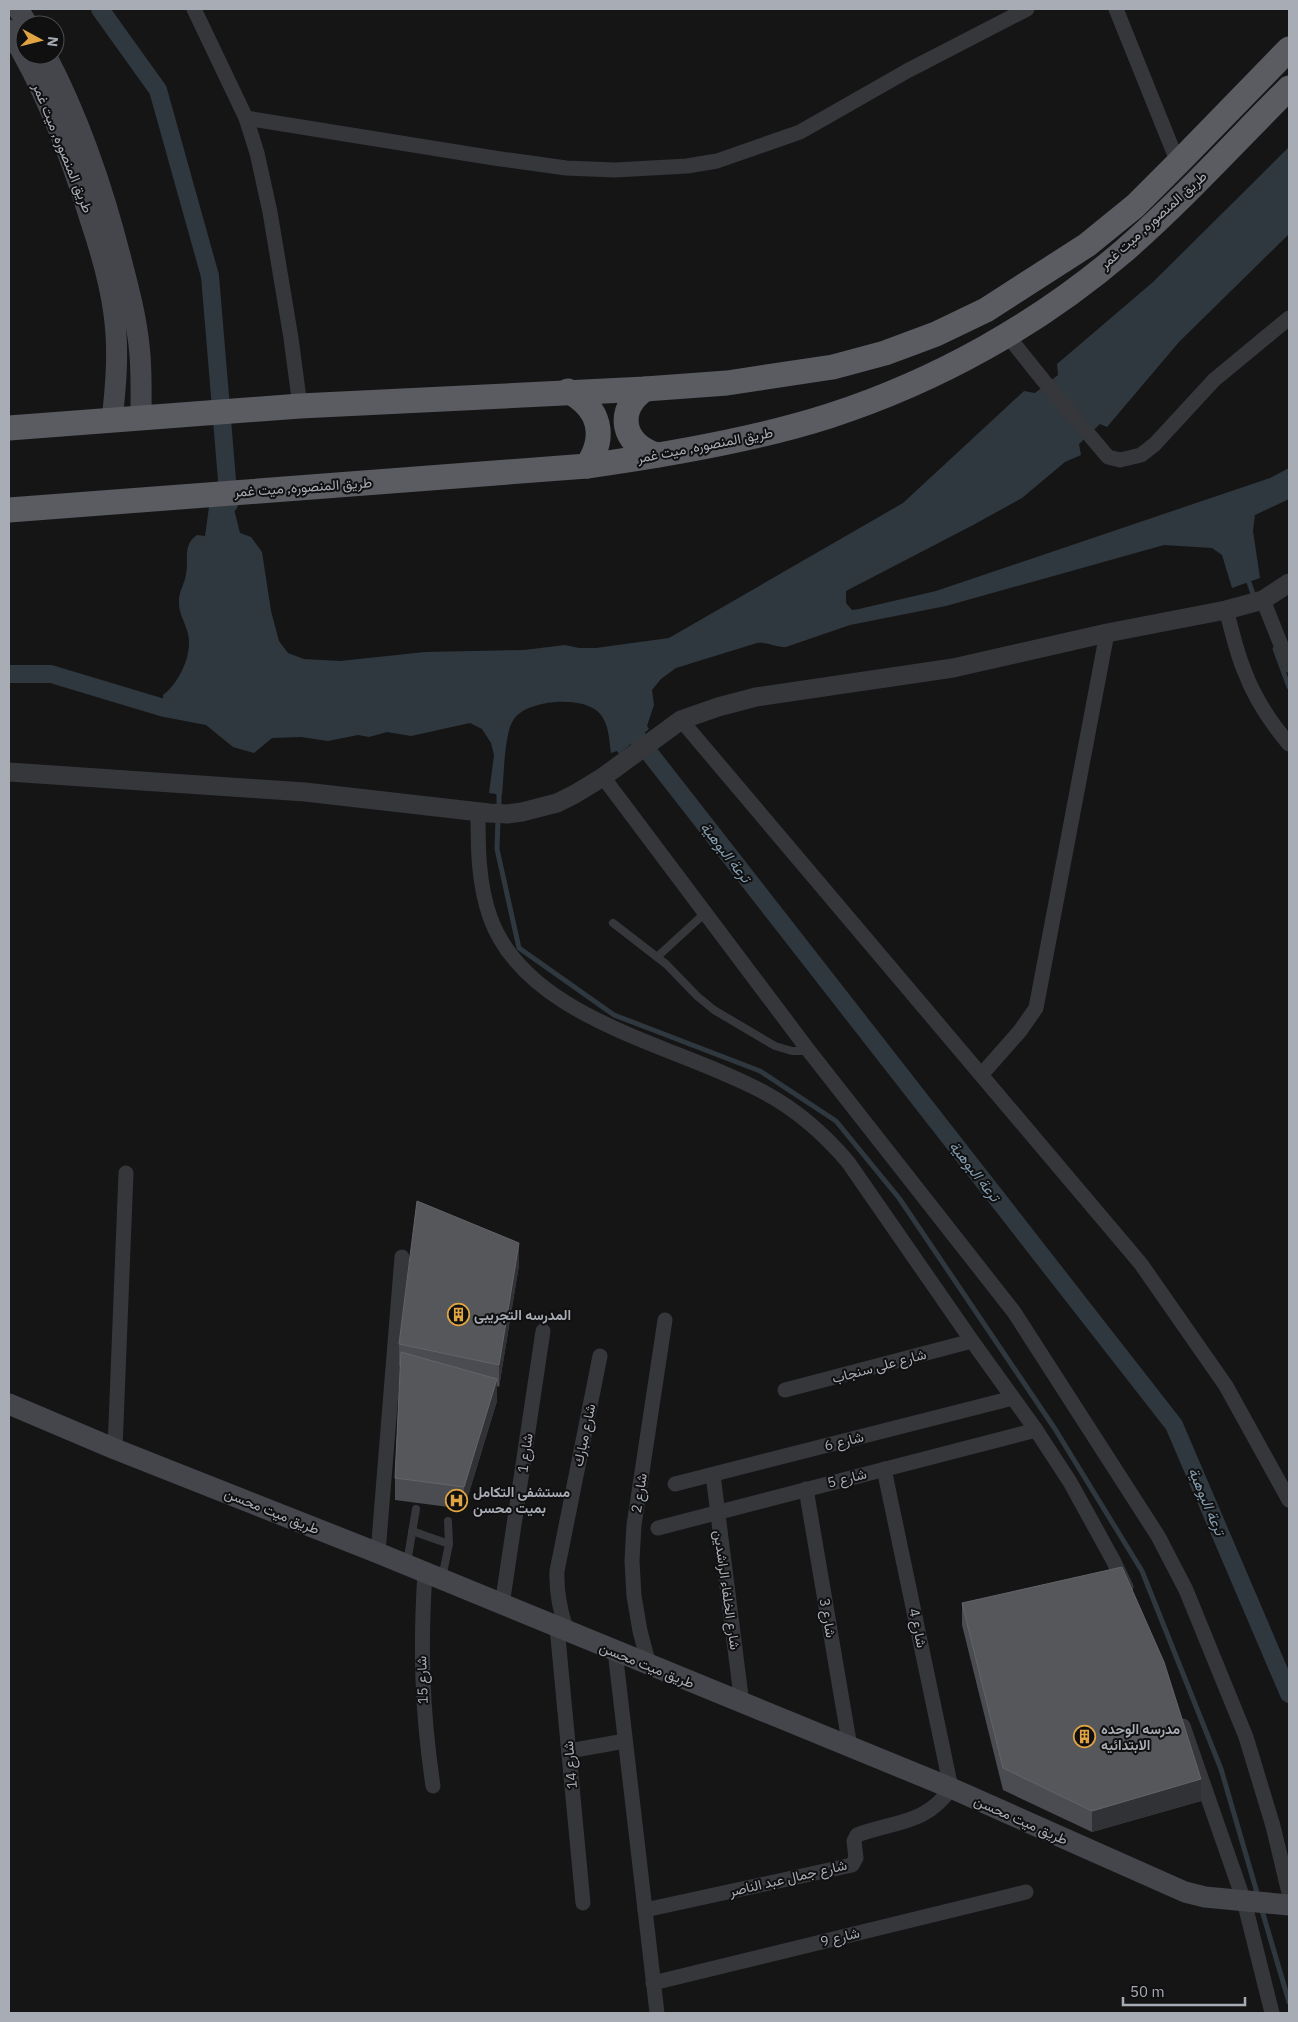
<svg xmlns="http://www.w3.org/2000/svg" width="1298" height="2022" font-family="'IBM Plex Sans',Vazirmatn,sans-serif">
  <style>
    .water { fill: #2f383e }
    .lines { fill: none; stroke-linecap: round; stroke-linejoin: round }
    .stream { stroke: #2f383e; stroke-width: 5 }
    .canal { stroke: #2f383e; stroke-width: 18 }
    .service { stroke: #36373b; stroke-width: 8 }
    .minor { stroke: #36373b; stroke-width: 15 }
    .tertiary { stroke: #36373b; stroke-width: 19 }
    .secondary { stroke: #44464b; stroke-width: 21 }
    .trunk { stroke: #5a5c62; stroke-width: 25 }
    .wall { fill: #4b4c51 }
    .shaded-wall { fill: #313235 }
    .building { fill: #55575b; stroke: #626469 }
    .labels { text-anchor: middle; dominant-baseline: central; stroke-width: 4; stroke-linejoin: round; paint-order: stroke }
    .street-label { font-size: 14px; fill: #a8acb5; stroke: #101011 }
    .poi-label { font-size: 14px; font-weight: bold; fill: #a8acb5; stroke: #101011; text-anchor: start }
    .water-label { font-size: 15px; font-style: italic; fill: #829bad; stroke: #101011 }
  </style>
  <rect width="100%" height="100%" fill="#151516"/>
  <path class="water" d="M1289 147V234L1179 342 1107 427 1100 424 1079 444 1081 455 1065 462 1022 498 975 524 846 591V603L852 610 859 609 936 591 1270 478 1289 468V499L1255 515 1253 531 1260 578 1232 588 1222 555 1212 548 1164 545 946 606 850 625 786 647C775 647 768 642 757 643L676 668 661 679 652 690 654 705 647 726 649 729 619 754 617 751 611 753C609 739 609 720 596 710 578 696 527 700 514 719 504 732 504 777 502 795L489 793 494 755 491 743 482 729 470 723 411 736 387 732 369 737 358 735 328 741 301 737 272 738 254 753 233 747 206 725 164 717 163 695C179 683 193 654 188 634 186 624 179 614 179 604 178 591 185 584 186 574 189 560 182 545 197 535L205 536 209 507 233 505 240 533 251 537 262 552 271 611 279 641 288 653 304 659 340 661 425 652 524 650 565 645 579 648H596L669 638 903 503 1024 391 1035 393 1058 375 1057 364 1153 282Z"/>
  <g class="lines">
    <g class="stream">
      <path d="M1247 577 1255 599"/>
      <path d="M1275 649 1289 687"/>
      <path d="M499 809V788"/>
      <path d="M498 818 497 849 519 948 614 1015 760 1071 836 1121 899 1198 1055 1429 1142 1571 1221 1769 1258 1896"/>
      <path d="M1261 1907 1289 2002"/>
    </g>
    <g class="canal">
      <path d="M100 9 158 90 210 276 229 504"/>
      <path d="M9 674H51L164 708 186 706"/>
      <path d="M636 736 1174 1425 1289 1694"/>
    </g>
    <g class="service">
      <path d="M613 923 666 964 697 996 714 1010 775 1046 792 1051H809"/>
      <path d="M657 957 705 913"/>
      <path d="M412 1531 449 1544"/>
      <path d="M407 1563 416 1509"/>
      <path d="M442 1578 449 1544 448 1521"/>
    </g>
    <g class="minor">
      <path d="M194 9 246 118 257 153 270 212 291 338 300 406"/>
      <path d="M1116 9 1178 163"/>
      <path d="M246 118 494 158 566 168 615 170 687 166 717 161 800 132 907 71 1027 9"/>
      <path d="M1007 335 1043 380 1108 457 1120 460 1141 455 1155 444 1214 380 1289 318"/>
      <path d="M1263 600 1289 665"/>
      <path d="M1226 610C1232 630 1236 651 1244 670 1254 697 1271 723 1289 744"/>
      <path d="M681 720 1141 1264 1226 1386 1289 1500"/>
      <path d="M603 777 809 1051 1014 1312 1158 1536 1186 1590 1246 1737 1273 1826 1289 1893"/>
      <path d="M478 812C478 848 478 882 490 917 527 1021 680 1045 767 1094 798 1111 825 1135 848 1162L972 1341 1036 1430 1070 1482 1113 1560 1126 1587"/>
      <path d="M982 1074 1020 1031 1036 1008 1107 633"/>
      <path d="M785 1390 972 1341"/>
      <path d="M115 1449 126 1173"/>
      <path d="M713 1475 742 1704"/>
      <path d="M675 1484 1013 1398"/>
      <path d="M806 1489 850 1747"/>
      <path d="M658 1528 1036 1430"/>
      <path d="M378 1553 402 1257"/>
      <path d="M425 1573C420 1648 422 1712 433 1786"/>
      <path d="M502 1605 543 1331"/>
      <path d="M557 1627 583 1903"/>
      <path d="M567 1632C560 1611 556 1593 557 1571L600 1356"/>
      <path d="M615 1651 657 2013"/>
      <path d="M649 1665 640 1631 634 1596 632 1561 634 1525 665 1320"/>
      <path d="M1183 1726 1244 1901 1272 2013"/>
      <path d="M569 1751 625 1741"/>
      <path d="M645 1910 852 1865 856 1858 854 1841 857 1835C894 1821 926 1825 951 1788L884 1469"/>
      <path d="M653 1983 1026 1892"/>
    </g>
    <path class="tertiary" d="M9 772 305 792 489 813 507 814 522 812 557 803 575 794 603 777 681 720 718 707 756 697 953 668 1107 633 1226 610 1263 600 1289 583"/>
    <g class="secondary">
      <path d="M18 9 28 25"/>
      <path d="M9 30C45 88 71 156 91 222 101 252 110 282 114 314 119 350 116 385 112 420"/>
      <path d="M46 55C80 120 104 191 122 263 129 290 136 317 139 345 142 369 141 393 141 417"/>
      <path d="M9 1404 115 1449 378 1553 951 1788 1185 1892 1205 1897 1289 1905"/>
    </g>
    <g class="trunk">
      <path d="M645 389C615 410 622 445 657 455"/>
      <path d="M568 391C600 408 607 436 587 466"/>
      <path d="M9 428 300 406 645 389 727 383 833 367 885 353 936 334 986 310 1087 245 1135 206 1178 163 1289 49"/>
      <path d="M9 510 587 466C666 455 754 440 829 416 937 381 1039 324 1125 250 1183 199 1235 142 1289 88"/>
    </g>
  </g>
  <g class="wall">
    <path d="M519 1265 499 1387 497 1386V1401L464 1509 395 1500V1478L400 1366H399V1344Z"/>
    <path d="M962 1603 1201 1801 1092 1832 1003 1790 962 1625Z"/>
  </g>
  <g class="shaded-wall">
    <path d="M519 1243V1265L499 1387V1365Z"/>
    <path d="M497 1379V1401L464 1509V1487Z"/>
    <path d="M1201 1779V1801L1092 1832V1811Z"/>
  </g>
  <g class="building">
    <path d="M417 1201 519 1243 499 1365 399 1344Z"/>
    <path d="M401 1352 497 1379 464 1487 395 1478Z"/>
    <path d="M1122 1567 1164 1662 1201 1779 1092 1811 1003 1768 962 1603Z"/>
  </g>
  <defs>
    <symbol id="building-ring" viewBox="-11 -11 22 22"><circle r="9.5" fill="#101011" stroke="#e1a442" stroke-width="1.5"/><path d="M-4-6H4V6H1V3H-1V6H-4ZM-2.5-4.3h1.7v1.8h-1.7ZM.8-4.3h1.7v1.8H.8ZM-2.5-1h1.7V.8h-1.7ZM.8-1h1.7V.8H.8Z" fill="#e1a442"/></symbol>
    <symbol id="hospital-ring" viewBox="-11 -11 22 22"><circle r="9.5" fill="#101011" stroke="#e1a442" stroke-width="1.5"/><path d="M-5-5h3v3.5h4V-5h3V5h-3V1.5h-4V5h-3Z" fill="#e1a442"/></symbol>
  </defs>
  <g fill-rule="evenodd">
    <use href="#building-ring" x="446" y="1302" width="25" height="25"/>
    <use href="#hospital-ring" x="444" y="1488" width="25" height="25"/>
    <use href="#building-ring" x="1072" y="1724" width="25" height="25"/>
  </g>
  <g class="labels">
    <g class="street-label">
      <text transform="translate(63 148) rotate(68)">طريق المنصوره, ميت غمر</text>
      <text transform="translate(1153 220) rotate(-42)">طريق المنصوره, ميت غمر</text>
      <text transform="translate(705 445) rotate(-11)">طريق المنصوره, ميت غمر</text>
      <text transform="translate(303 487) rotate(-4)">طريق المنصوره, ميت غمر</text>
      <text transform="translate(879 1366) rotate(-15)">شارع على سنجاب</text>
      <text transform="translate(584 1435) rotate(-78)">شارع مبارك</text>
      <text transform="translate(844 1441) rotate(-14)">شارع 6</text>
      <text transform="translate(525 1453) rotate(-82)">شارع 1</text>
      <text transform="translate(847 1478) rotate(-14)">شارع 5</text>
      <text transform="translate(639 1493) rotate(-81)">شارع 2</text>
      <text transform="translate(272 1511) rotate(22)">طريق ميت محسن</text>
      <text transform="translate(727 1590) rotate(82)">شارع الخلفاء الراشدين</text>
      <text transform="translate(828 1618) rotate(80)">شارع 3</text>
      <text transform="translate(918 1628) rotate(78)">شارع 4</text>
      <text transform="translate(647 1665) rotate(22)">طريق ميت محسن</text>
      <text transform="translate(422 1680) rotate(-92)">شارع 15</text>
      <text transform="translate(570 1765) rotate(-95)">شارع 14</text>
      <text transform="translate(1021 1820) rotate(24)">طريق ميت محسن</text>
      <text transform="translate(788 1878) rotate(-13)">شارع جمال عبد الناصر</text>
      <text transform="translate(840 1937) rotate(-14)">شارع 9</text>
    </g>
    <g class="poi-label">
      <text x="474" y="1315">المدرسه التجريبى</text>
      <text x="473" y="1492">مستشفى التكامل<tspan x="473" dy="16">بميت محسن</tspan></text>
      <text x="1101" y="1729">مدرسه الوحده<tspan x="1101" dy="16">الابتدائيه</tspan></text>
    </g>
    <g class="water-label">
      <text transform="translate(726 852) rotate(52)">ترعة البوهية</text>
      <text transform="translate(975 1171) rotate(52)">ترعة البوهية</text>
      <text transform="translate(1207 1501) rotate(67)">ترعة البوهية</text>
    </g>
  </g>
  <rect width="1298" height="2022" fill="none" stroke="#a8acb5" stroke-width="20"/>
  <g transform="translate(40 40) rotate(97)"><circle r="24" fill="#101011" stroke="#4d4e53"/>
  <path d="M0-4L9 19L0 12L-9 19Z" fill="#e1a442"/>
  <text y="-8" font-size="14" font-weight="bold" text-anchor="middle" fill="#a8acb5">N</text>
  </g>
  <path d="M1123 1997v8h122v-8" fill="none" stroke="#a8acb5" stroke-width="2.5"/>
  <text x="1130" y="1997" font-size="15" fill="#a8acb5" stroke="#101011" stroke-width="4" paint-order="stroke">50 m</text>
</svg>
